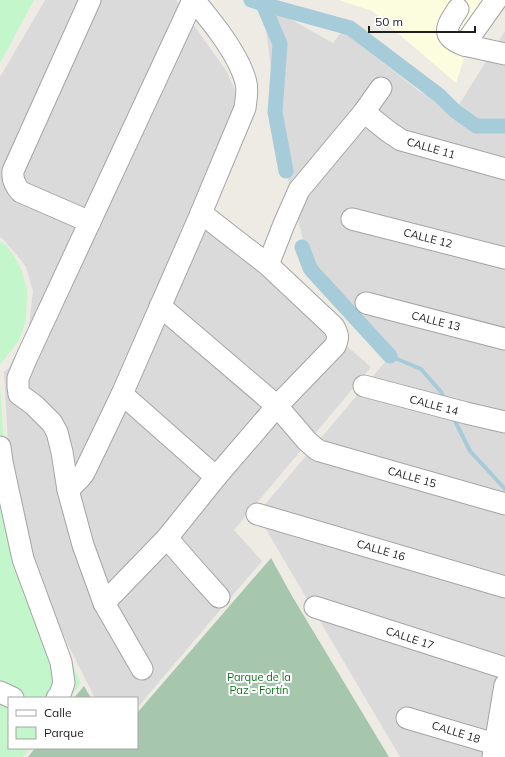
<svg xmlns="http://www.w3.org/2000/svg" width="505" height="757" font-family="Mulish,sans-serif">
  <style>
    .residential { fill: #dbdada }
    .education { fill: #fbfdde }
    .cemetery { fill: #a6c6ad }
    .park { fill: #c3f6ca }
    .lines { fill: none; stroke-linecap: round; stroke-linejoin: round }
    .stream { stroke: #a6cbd9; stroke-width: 4 }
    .canal { stroke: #a6cbd9; stroke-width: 15 }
    .minor-casing { stroke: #a4a4a4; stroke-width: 23 }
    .minor { stroke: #fff; stroke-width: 21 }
    .labels { text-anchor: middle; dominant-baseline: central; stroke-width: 4; stroke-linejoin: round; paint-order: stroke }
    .street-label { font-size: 11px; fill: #1d1d1d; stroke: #fff }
    .park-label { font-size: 11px; fill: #117520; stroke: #fff }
  </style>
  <rect width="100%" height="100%" fill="#eeebe4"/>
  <g class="residential">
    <path d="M45 0H176L227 72 237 95V106L205 224 371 367 234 530 262 561 137 708V698H95L57 623 32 562 8 444 4 372 9 368 13 359 28 334 33 291 26 267 21 260 3 239 0 237V77Z"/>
    <path d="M263 4 333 43 342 31 419 91 455 111 505 31V757H400L257 514 390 356 310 268 286 171 275 101Z"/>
  </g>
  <path class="education" d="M339 0H488L452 50 464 59 456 83 372 11Z"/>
  <g class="cemetery">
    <path d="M271 558 292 596 389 757H28L35 748H137V713Z"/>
    <path d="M84 686 91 698H74Z"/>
  </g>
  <g class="park">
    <path d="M0 0H34L0 63Z"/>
    <path d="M0 242 5 244 14 256 22 271 27 290 26 320 19 340 0 365Z"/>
    <path d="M0 384 4 446 17 514 51 618 81 683 70 698H9V748H30L23 757H0Z"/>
  </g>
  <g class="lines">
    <g class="stream">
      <path d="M390 356 421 369 441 392 445 400"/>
      <path d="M453 417 470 451 505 489"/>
    </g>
    <g class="canal">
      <path d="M251 0 263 4 350 28 440 96 455 111 476 126H505"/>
      <path d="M263 4 280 44 275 112 286 171"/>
      <path d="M302 247 310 268 313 272 390 356"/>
    </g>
    <defs>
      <g id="minor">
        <path d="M496 0 464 45 505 54"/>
        <path d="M458 9C447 26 439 36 464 45"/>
        <path d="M364 112 389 132 401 140 505 169"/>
        <path d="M201 213 268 265 334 327C338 335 339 337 335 346L277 406 307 441 316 449 320 451 505 504"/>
        <path d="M352 219 505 258"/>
        <path d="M90 222 21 192C15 186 12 180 13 171L90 0"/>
        <path d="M268 265 284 224 299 190 364 112 381 88"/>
        <path d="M366 303 505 339"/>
        <path d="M364 386 466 413 505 422"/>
        <path d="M122 394 216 477"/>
        <path d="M0 447 2 462 23 559 61 662 64 683 59 697 57 698"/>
        <path d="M68 490 80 478 84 473 122 394 199 218 245 108C246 100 248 91 246 83 245 77 242 71 240 66 228 41 211 21 194 0"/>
        <path d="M257 514 505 587"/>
        <path d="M167 538 193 568 219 597"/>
        <path d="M104 603 167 538 216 477 277 406 160 306"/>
        <path d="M315 607 505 668"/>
        <path d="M142 669 104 603 83 545 68 490 62 452 57 432 52 423 34 405 19 394 18 387V378L27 357 193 0"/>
        <path d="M0 692 13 698"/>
        <path d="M407 718 505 747"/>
        <path d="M493 757 505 685"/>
      </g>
    </defs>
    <use href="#minor" class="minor-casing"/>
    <use href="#minor" class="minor"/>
  </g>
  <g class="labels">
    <g class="street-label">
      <text transform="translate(431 148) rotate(16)">CALLE 11</text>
      <text transform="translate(428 238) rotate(14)">CALLE 12</text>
      <text transform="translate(436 321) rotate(14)">CALLE 13</text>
      <text transform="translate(434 405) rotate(15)">CALLE 14</text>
      <text transform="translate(412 477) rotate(16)">CALLE 15</text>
      <text transform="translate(381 550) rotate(16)">CALLE 16</text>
      <text transform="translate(410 638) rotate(18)">CALLE 17</text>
      <text transform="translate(456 732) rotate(17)">CALLE 18</text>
    </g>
    <g class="park-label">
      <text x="259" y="677">Parque de la<tspan x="259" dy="13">Paz - Fortín</tspan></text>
    </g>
  </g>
  <rect x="8" y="697" width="130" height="52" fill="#ffffff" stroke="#a5a5a5"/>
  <rect x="16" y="710" width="20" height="6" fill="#ffffff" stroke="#a5a5a5"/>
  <text x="44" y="717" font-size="12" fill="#1d1d1d">Calle</text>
  <rect x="16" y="727" width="20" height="12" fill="#c3f6ca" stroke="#a5a5a5"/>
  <text x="44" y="737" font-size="12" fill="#1d1d1d">Parque</text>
  <path d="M369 26v6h106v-6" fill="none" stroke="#1d1d1d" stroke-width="2"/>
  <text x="375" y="26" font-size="12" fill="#1d1d1d" stroke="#ffffff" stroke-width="3" paint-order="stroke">50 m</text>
</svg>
